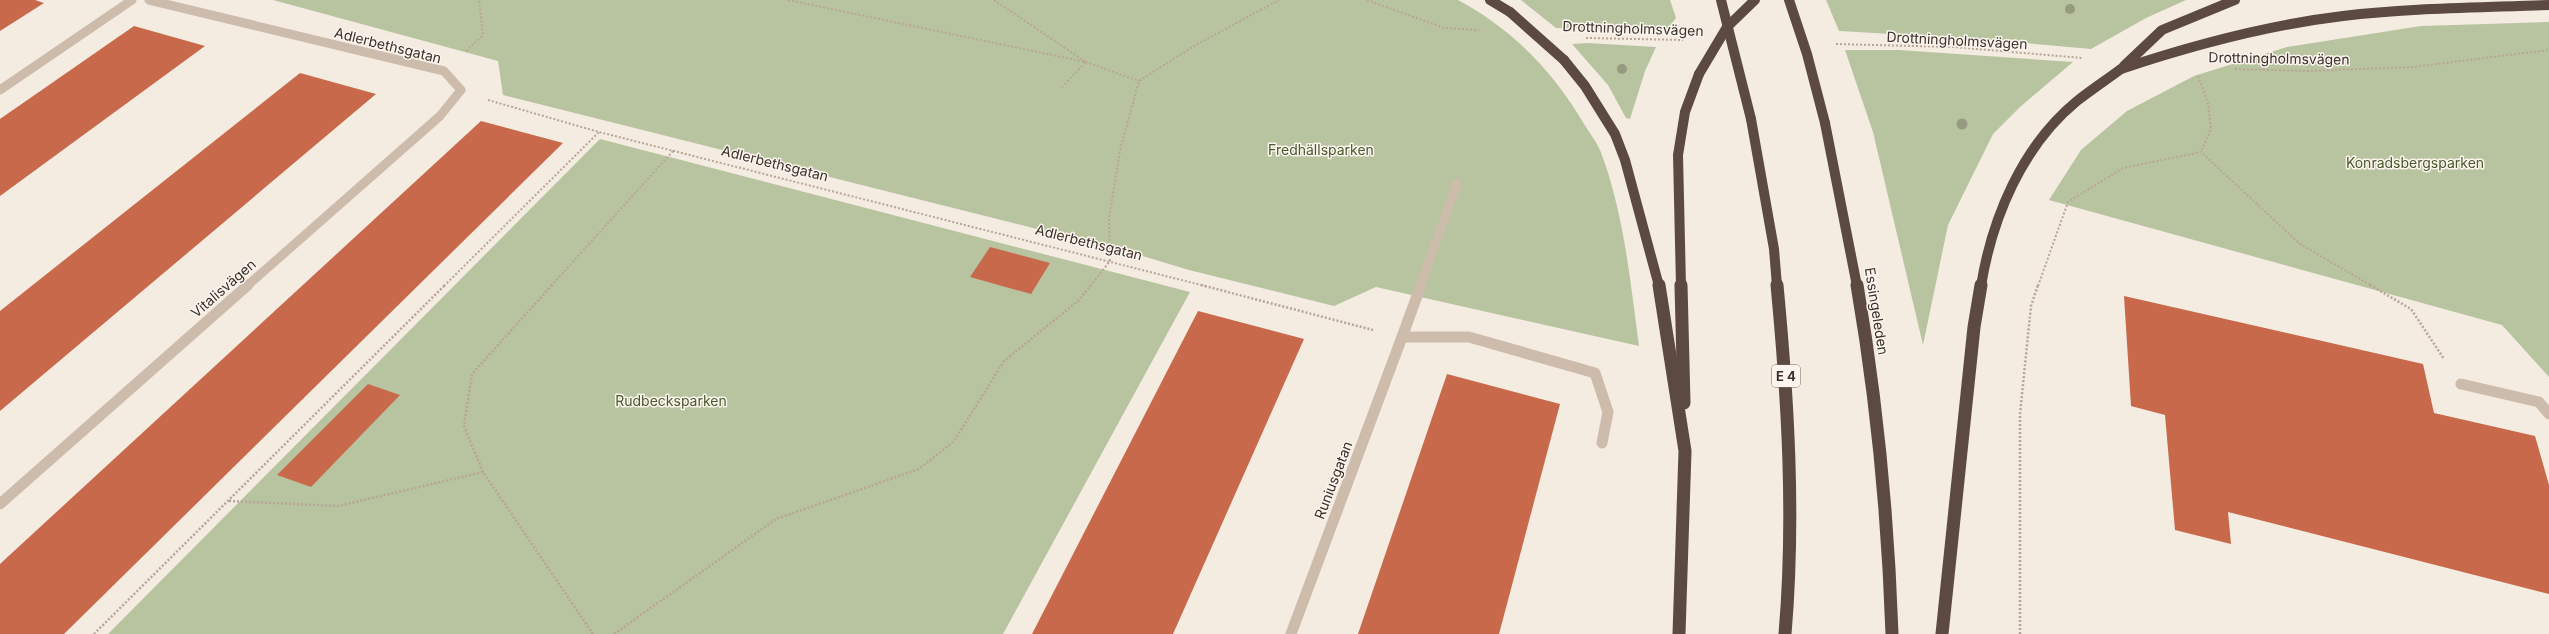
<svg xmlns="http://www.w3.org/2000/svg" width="2549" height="634" font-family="Inter,sans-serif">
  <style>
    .green { fill: #b8c4a0 }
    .building { fill: #c8694b }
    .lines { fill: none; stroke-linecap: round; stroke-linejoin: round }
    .path-far1 { stroke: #b9a596; stroke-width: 2; stroke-dasharray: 2 2; stroke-linecap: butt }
    .path { stroke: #b9a596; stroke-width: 2.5; stroke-dasharray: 2 2; stroke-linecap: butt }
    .service-far1 { stroke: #cdbbac; stroke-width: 9 }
    .service { stroke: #cdbbac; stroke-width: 11 }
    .minor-far1 { stroke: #cdbbac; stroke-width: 9 }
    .minor { stroke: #cdbbac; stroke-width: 11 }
    .motorway-far1 { stroke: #5c4a42; stroke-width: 10 }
    .motorway { stroke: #5c4a42; stroke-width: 13 }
    .motorway-bridge { stroke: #5c4a42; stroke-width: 10 }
    .tree { fill: #969b7f }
    .labels { text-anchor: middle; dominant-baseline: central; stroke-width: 3; stroke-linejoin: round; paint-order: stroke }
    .shield { fill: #fbf5ee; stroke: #756b66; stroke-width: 1 }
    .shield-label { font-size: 13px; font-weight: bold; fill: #3b302b }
    .street-label { font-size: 14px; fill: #3b302b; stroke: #fbf5ee }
    .park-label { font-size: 14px; fill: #4a5a2e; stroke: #fbf5ee }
  </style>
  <rect width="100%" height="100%" fill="#f4ebe1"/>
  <g class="green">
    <path d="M273 0H1458C1512 29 1553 71 1584 124 1589 132 1596 141 1600 150 1624 212 1630 280 1639 346L1376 287 1334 306 1189 270 1136 254 503 95 498 61Z"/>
    <path d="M1521 0H1670L1676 18 1667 29 1652 30 1556 28Z"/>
    <path d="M1826 0H2186L2146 18 2091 49 1980 39 1839 31Z"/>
    <path d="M2549 22V377L2502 325 2049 200 2081 150 2127 111 2194 76 2287 47 2421 26Z"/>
    <path d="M1587 43 1656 47 1645 71 1630 119 1626 118 1608 85 1572 44Z"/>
    <path d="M1845 50H1899L2073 62 2020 107 1993 134 1948 225 1923 345 1873 132Z"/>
    <path d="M600 139 1190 292 1003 634H108Z"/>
  </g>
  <g class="building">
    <path d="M0 0H35L44 3 0 31Z"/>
    <path d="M134 26 205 46 0 196V119Z"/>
    <path d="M300 73 376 94 0 411V311Z"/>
    <path d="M481 121 563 143 64 634H0V564Z"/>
    <path d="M990 247 1050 263 1031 294 970 277Z"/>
    <path d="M2124 296 2423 364 2434 413 2535 436 2549 485V594L2228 512 2231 544 2175 530 2165 415 2131 406Z"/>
    <path d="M1198 311 1304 339 1173 634H1032Z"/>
    <path d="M1447 374 1560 404 1499 634H1358Z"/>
    <path d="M368 384 400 395 311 487 277 475Z"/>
  </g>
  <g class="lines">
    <g class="path-far1">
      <path d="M788 0 1086 62 1139 81"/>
      <path d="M994 0 1086 62 1061 88"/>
      <path d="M1367 0 1444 28 1479 30"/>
      <path d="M1586 38 1683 40"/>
      <path d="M1836 44 1954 47 2082 58"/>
      <path d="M466 51 483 35 479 0"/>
      <path d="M2235 69 2309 71 2413 67 2549 50"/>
      <path d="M2198 76 2208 104 2211 129 2201 152"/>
      <path d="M488 100 599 132 1205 286"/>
      <path d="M444 286 599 132"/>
      <path d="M551 286 674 150"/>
      <path d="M1090 286 1110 261 1109 218 1120 150 1139 81 1194 46 1279 0"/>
      <path d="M2038 286 2068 202 2123 168 2201 152 2300 244 2372 286"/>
    </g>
    <g class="path">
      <path d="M552 285 472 374 464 426 483 472 593 634"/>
      <path d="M1201 285 1373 330"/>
      <path d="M2370 285 2411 309 2444 359"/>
      <path d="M229 501 338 506 483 472"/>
      <path d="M94 634 445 285"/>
      <path d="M614 634 776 519 919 469 954 441 1004 361 1078 301 1091 285"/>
      <path d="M2020 634V414L2031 306 2038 285"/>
    </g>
    <path class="service-far1" d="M1420 286 1457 184"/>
    <path class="service" d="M1421 285 1402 337H1469L1595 373 1608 412 1602 443"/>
    <g class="minor-far1">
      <path d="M149 0 444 71 461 90 440 116 247 286"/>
      <path d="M0 90 132 0"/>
    </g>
    <g class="minor">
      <path d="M2461 384 2539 402 2549 414"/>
      <path d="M0 504 248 285"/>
      <path d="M1291 634 1402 337"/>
    </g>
    <g class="motorway-far1">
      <path d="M1490 0 1510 12"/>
      <path d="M2519 6 2549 5"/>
      <path d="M1564 60 1585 86 1615 134 1625 160 1659 286"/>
      <path d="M1751 119 1774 249 1777 286"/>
      <path d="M1825 123 1857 286"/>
      <path d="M1681 286 1678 155 1685 112 1699 74"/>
      <path d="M1981 286C1992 218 2022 146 2077 101 2091 90 2106 80 2121 69"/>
    </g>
    <g class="motorway">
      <path d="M1659 285 1685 451 1679 634"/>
      <path d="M1681 285 1684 403"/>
      <path d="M1777 285C1788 401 1795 518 1785 634"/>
      <path d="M1857 285C1877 401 1888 517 1892 634"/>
      <path d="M1942 634 1974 327 1981 285"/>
    </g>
    <g class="motorway-bridge">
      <path d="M1721 0 1751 119"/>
      <path d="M1789 0 1807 54 1825 123"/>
      <path d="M1510 12 1564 60"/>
      <path d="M2124 66 2162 30 2235 0"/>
      <path d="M2121 69C2193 45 2267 25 2343 16 2401 9 2460 8 2519 6"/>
      <path d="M1699 74 1727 27 1755 0"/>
    </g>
  </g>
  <g class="tree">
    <circle cx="2070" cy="9" r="5"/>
    <circle cx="1622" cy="69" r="5"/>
    <circle cx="1962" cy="124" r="5.5"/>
  </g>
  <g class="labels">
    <rect class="shield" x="1772" y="365" width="28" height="22" rx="3"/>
    <g class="shield-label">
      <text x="1786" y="376">E 4</text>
    </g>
    <g class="street-label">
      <text transform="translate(1633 28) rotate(2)">Drottningholmsvägen</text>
      <text transform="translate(1957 40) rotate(3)">Drottningholmsvägen</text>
      <text transform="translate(388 45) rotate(14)">Adlerbethsgatan</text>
      <text transform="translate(2279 58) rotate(1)">Drottningholmsvägen</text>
      <text transform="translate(775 163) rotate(14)">Adlerbethsgatan</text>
      <text transform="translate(1089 242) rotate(14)">Adlerbethsgatan</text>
      <text transform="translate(223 288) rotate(-41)">Vitalisvägen</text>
      <text transform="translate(1877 311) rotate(81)">Essingeleden</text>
      <text transform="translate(1333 480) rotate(-69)">Runiusgatan</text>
    </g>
    <g class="park-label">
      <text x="1321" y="149">Fredhällsparken</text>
      <text x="2415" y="162">Konradsbergsparken</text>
      <text x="671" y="400">Rudbecksparken</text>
    </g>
  </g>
</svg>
